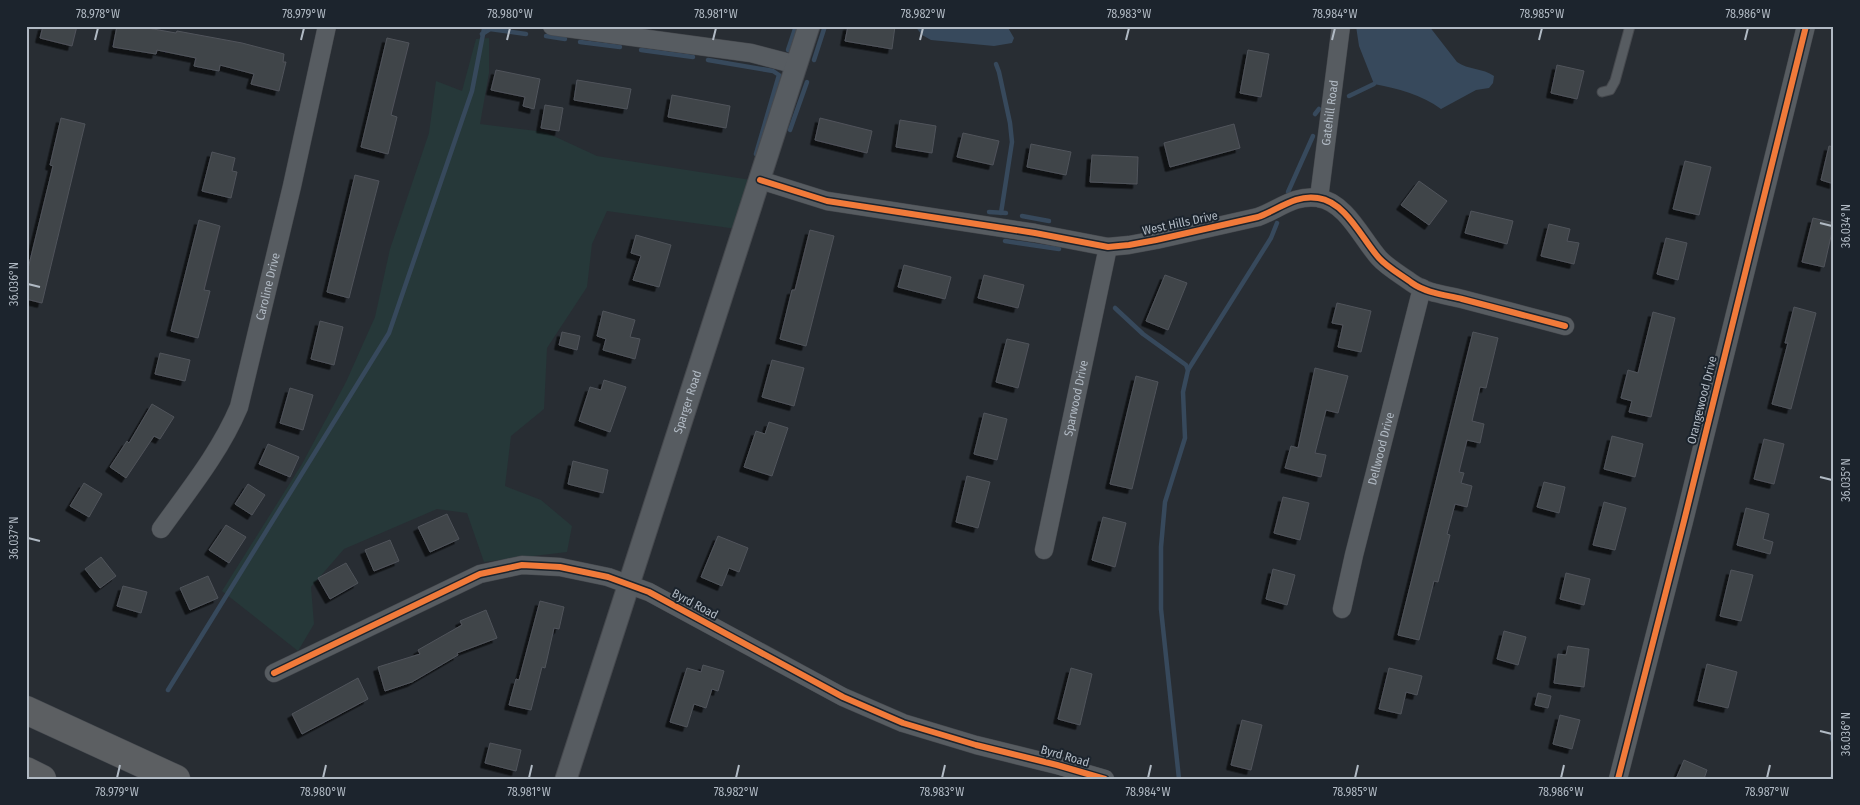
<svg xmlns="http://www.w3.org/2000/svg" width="1860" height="805" font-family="'Fira Sans Condensed',sans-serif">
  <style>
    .green { fill: #263839 }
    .water { fill: #37495c }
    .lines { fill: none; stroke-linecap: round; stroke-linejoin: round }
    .stream { stroke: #37495c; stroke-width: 4.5 }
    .building { fill: #404449; stroke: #50545b; filter: url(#shadow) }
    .service-casing { stroke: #46494e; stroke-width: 11 }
    .minor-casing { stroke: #46494e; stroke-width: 19 }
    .tertiary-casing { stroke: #46494e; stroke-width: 23 }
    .motorway-casing { stroke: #45494f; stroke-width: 29 }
    .service { stroke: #575c61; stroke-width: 9 }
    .minor { stroke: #575c61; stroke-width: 18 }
    .tertiary { stroke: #575c61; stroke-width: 21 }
    .motorway { stroke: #5c5f62; stroke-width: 28 }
    .cycleway-casing { stroke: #1c242d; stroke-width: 9 }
    .cycleway { stroke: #f17a3a; stroke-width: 6 }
    .ticks { fill: none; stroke: #b1bac4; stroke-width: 2 }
    .labels { text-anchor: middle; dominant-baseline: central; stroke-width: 4; stroke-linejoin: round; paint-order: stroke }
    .street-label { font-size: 12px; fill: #b1bac4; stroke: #1c242d }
    .neatline { fill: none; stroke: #b1bac4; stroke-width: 2 }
    .ticks-label { font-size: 12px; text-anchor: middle; fill: #b1bac4 }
  </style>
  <defs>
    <filter id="shadow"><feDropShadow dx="-4.5" dy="4.5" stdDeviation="0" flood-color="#0009"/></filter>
  </defs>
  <rect width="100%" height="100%" fill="#282d33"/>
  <path class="green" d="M489 38V73L480 124 545 132 597 156 751 180 737 229 607 211 592 244 587 287 547 348 544 409 511 436 505 486 541 500 572 526 567 552 484 562 467 513 437 509 344 549 311 587 314 624 298 651 222 591 302 464 346 382 375 317 390 249 429 133 436 81 462 91 476 39Z"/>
  <g class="water">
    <path d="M915 26H1007L1014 38 1012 43 994 46 931 40 922 35Z"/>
    <path d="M1356 26H1429L1457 62C1468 70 1483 68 1494 76L1493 83 1489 88 1476 90 1441 109C1422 95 1397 88 1374 84L1359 46Z"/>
  </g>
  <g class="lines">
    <g class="stream">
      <path d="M482 34 490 29 526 34"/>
      <path d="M546 36 565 39"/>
      <path d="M580 42 620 47"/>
      <path d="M641 50 693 57"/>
      <path d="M788 50 796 26"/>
      <path d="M708 60 773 71 779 75 756 154"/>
      <path d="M814 60 825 26"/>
      <path d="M996 64 999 72 1010 123 1012 142 1001 213"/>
      <path d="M1349 96 1374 84"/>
      <path d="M1315 114 1319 109"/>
      <path d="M790 130 807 82"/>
      <path d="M1288 192 1313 136"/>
      <path d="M989 212 1006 213"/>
      <path d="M1022 216 1049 221"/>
      <path d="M1005 241 1059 249"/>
      <path d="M1115 308 1143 334 1186 365 1188 370"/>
      <path d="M168 690 389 333 472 91 484 29"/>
      <path d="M1834 730 1832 738 1834 744"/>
      <path d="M1179 779 1161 609V547L1165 502 1185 438 1183 392 1188 370 1271 238 1277 223"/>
      <path d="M1832 779 1834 771"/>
    </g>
  </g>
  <g class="building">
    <path d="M43 26H77L72 46 40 38Z"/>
    <path d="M117 26H136L176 33 177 31 242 43 284 54 283 62H286L279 91 251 84 254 74 220 65 219 71 194 66 196 58 157 50 156 54 113 47Z"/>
    <path d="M848 26H895L892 49 845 41Z"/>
    <path d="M387 38 409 43 391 115 397 117 388 154 361 147Z"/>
    <path d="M1248 50 1269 54 1261 97 1240 93Z"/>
    <path d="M1557 65 1584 71 1577 99 1551 93Z"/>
    <path d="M496 70 540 79 534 109 523 106 525 97 491 90Z"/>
    <path d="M577 80 631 89 627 109 574 100Z"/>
    <path d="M672 95 730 106 726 128 668 117Z"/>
    <path d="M545 105 563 108 559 131 541 128Z"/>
    <path d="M61 118 85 124 42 303 26 299V277L53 166 50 165Z"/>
    <path d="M820 118 872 131 867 153 815 140Z"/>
    <path d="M900 120 936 126 932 153 896 147Z"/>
    <path d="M1234 124 1240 148 1170 167 1164 143Z"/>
    <path d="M963 133 999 141 993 165 957 157Z"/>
    <path d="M1031 144 1071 152 1066 175 1027 167Z"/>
    <path d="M1829 146 1834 147V184L1821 180Z"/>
    <path d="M212 152 235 158 232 171 237 172 231 198 202 191Z"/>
    <path d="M1092 155 1138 157 1137 184 1090 182Z"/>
    <path d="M1685 161 1711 167 1699 215 1673 209Z"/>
    <path d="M355 175 379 181 349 298 327 292Z"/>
    <path d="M1419 181 1447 201 1429 225 1401 205Z"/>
    <path d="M1471 211 1513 221 1507 244 1465 233Z"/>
    <path d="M1813 218 1834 223 1824 267 1802 262Z"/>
    <path d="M199 220 220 226 204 290 210 291 198 338 171 331Z"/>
    <path d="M1549 224 1570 229 1567 241 1579 243 1574 264 1541 256Z"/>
    <path d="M810 230 834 236 806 346 780 339 792 290H795Z"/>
    <path d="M636 235 671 245 659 287 633 280 641 256 631 253Z"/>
    <path d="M1666 238 1687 243 1678 280 1657 274Z"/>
    <path d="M904 265 951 277 945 299 898 287Z"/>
    <path d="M984 275 1024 285 1018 308 978 298Z"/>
    <path d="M1165 275 1187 283 1168 330 1146 321Z"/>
    <path d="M1337 303 1371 311 1361 352 1338 347 1343 325 1332 323Z"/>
    <path d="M1794 307 1816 313 1791 409 1772 404 1788 343H1785Z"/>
    <path d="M603 311 635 320 630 337 640 339 635 359 603 350 606 339 597 336Z"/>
    <path d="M1653 312 1675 318 1651 417 1629 412 1632 401 1621 398 1628 370 1638 373Z"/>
    <path d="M320 321 343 327 334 365 311 359Z"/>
    <path d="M562 332 580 336 577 350 559 345Z"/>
    <path d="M1473 332 1498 338 1486 388 1480 387 1472 421 1484 424 1480 443 1467 440 1459 472 1464 473 1461 483 1472 486 1467 507 1455 504 1447 534 1450 535 1438 582 1434 581 1419 640 1398 635Z"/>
    <path d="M1007 339 1029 344 1018 388 996 382Z"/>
    <path d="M160 353 190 360 185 381 155 374Z"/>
    <path d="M772 360 804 368 794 406 762 397Z"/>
    <path d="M1315 368 1348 376 1338 413 1326 410 1315 453 1326 455 1321 477 1285 468 1291 446 1298 448Z"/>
    <path d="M1136 376 1158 382 1132 489 1110 484Z"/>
    <path d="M604 380 626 387 610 432 579 421 590 387 601 390Z"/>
    <path d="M290 388 313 395 303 430 280 423Z"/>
    <path d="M152 404 174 417 160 439 154 436 126 478 110 467 127 441 129 443Z"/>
    <path d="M984 413 1007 419 997 460 974 454Z"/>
    <path d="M769 422 788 428 772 476 744 467 756 431 765 434Z"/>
    <path d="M1612 436 1643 444 1635 477 1604 469Z"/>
    <path d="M1764 439 1784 444 1774 484 1754 479Z"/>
    <path d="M268 444 299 457 290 477 259 464Z"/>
    <path d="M573 461 608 470 603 493 568 484Z"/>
    <path d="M967 476 990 482 978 528 956 522Z"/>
    <path d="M1544 482 1565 487 1559 513 1537 507Z"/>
    <path d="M84 483 102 494 89 517 70 506Z"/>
    <path d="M248 484 265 495 252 515 235 504Z"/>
    <path d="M1283 497 1309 503 1300 540 1274 533Z"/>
    <path d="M1604 502 1626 508 1615 550 1593 545Z"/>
    <path d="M1746 508 1769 514 1763 539 1773 542 1770 554 1737 545Z"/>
    <path d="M447 514 459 539 430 552 418 527Z"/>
    <path d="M1103 517 1126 523 1115 567 1092 560Z"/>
    <path d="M226 525 246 537 229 563 209 550Z"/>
    <path d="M718 536 748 548 739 572 729 568 722 586 701 577Z"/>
    <path d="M390 540 399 561 374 571 365 550Z"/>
    <path d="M101 557 116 576 100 588 85 569Z"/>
    <path d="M346 563 358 583 330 599 318 578Z"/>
    <path d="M1273 569 1295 575 1287 605 1266 599Z"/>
    <path d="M1731 570 1753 575 1741 621 1720 616Z"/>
    <path d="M1566 573 1590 579 1584 605 1560 599Z"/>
    <path d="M208 576 218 598 190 610 180 588Z"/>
    <path d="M123 586 147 592 141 613 117 606Z"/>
    <path d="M540 601 564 607 559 629 554 628 545 668 542 667 531 710 509 705 516 679 519 680Z"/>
    <path d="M486 610 497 638 457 653 458 655 412 682 385 691 378 667 420 654 418 650 462 625 460 621Z"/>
    <path d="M1504 631 1526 637 1518 665 1497 659Z"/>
    <path d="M1568 646 1589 649 1584 687 1554 683 1558 654 1566 655Z"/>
    <path d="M1707 664 1737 672 1728 708 1698 701Z"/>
    <path d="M703 665 724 671 718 691 712 689 706 708 694 704 687 727 670 722 687 668 701 672Z"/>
    <path d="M1071 668 1092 674 1080 725 1058 719Z"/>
    <path d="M1389 668 1422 676 1417 695 1406 692 1401 714 1379 709Z"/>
    <path d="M358 678 368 699 302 734 292 714Z"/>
    <path d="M1538 693 1551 696 1548 708 1535 705Z"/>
    <path d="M1560 715 1580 720 1572 749 1553 744Z"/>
    <path d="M1242 720 1262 725 1251 770 1231 765Z"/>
    <path d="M490 743 521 750 516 771 485 763Z"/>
    <path d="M1684 760 1707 770 1704 779H1676Z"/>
  </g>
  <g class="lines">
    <defs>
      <path id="service" d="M1602 92 1610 90 1615 81 1630 26"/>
      <g id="minor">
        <path d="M552 26 751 53 797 65"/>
        <path d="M760 180 827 201 1035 233 1108 247 1129 245 1156 240 1258 217C1278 210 1295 194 1318 198 1346 202 1362 239 1379 258 1387 267 1401 275 1412 283 1426 293 1446 295 1462 299 1496 308 1531 317 1565 326"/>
        <path id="s1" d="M1319 198 1341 26"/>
        <path id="s2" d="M161 529C189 490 220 452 239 407L292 186 327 26"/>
        <path id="s3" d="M1044 550 1108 247"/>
        <path id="s4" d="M1342 609 1354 555 1422 288"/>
        <path d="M274 673 480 574 522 565 560 567 608 577 649 592 843 697 903 723 976 745 1057 765 1105 779"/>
        <path d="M1618 779 1684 521 1806 26"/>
      </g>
      <g id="tertiary">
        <path id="s5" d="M566 779 809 26"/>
      </g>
      <g id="motorway">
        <path d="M26 710 176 779"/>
        <path d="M26 771 42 779"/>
      </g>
    </defs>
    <use href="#service" class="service-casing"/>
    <use href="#minor" class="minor-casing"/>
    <use href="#tertiary" class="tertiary-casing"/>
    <use href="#motorway" class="motorway-casing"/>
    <use href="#service" class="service"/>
    <use href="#minor" class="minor"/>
    <use href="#tertiary" class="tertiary"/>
    <use href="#motorway" class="motorway"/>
    <defs>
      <g id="cycleway">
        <path d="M760 180 827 201 1035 233 1108 247 1129 245 1156 240 1258 217C1278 210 1295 194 1318 198 1346 202 1362 239 1379 258 1387 267 1401 275 1412 283 1426 293 1446 295 1462 299 1496 308 1531 317 1565 326"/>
        <path d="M274 673 480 574 522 565 560 567 608 577 649 592 843 697 903 723 976 745 1057 765 1105 779"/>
        <path d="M1618 779 1684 521 1806 26"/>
      </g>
    </defs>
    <use href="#cycleway" class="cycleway-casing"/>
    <use href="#cycleway" class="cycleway"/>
  </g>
  <path class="ticks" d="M95 40 98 28M301 40 304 28M507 40 510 28M713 40 716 28M920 40 923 28M1126 40 1129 28M1332 40 1335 28M1539 40 1542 28M1745 40 1748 28M1820 223 1832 226M28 284 40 287M1820 477 1832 480M28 538 40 541M1820 731 1832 734M117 778 120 765M323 778 326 765M529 778 532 765M736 778 739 765M942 778 945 765M1148 778 1151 765M1355 778 1358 765M1561 778 1564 765M1767 778 1770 765"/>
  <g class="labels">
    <g class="street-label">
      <text stroke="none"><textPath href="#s1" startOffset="86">Gatehill Road</textPath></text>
      <text transform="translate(1180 223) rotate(-12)">West Hills Drive</text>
      <text stroke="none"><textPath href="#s2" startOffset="269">Caroline Drive</textPath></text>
      <text stroke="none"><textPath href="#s3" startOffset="155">Sparwood Drive</textPath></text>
      <text transform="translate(1702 400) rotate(-76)">Orangewood Drive</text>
      <text stroke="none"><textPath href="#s5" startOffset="396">Sparger Road</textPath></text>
      <text stroke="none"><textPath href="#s4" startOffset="165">Dellwood Drive</textPath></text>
      <text transform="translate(695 604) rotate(28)">Byrd Road</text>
      <text transform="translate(1065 756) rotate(16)">Byrd Road</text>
    </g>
  </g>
  <rect width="1860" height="805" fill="none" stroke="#1c242d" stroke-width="55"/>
  <rect x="28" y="28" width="1804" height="750" class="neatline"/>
  <g class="ticks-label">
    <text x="98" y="18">78.978°W</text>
    <text x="304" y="18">78.979°W</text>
    <text x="510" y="18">78.980°W</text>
    <text x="716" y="18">78.981°W</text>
    <text x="923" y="18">78.982°W</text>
    <text x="1129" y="18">78.983°W</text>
    <text x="1335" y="18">78.984°W</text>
    <text x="1542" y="18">78.985°W</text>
    <text x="1748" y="18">78.986°W</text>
    <text transform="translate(1846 226) rotate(-90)" y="4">36.034°N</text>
    <text transform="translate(14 284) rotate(-90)" y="4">36.036°N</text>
    <text transform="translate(1846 480) rotate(-90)" y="4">36.035°N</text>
    <text transform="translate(14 538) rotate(-90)" y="4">36.037°N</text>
    <text transform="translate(1846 734) rotate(-90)" y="4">36.036°N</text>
    <text x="117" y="796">78.979°W</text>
    <text x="323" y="796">78.980°W</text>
    <text x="529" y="796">78.981°W</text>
    <text x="736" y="796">78.982°W</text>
    <text x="942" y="796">78.983°W</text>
    <text x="1148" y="796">78.984°W</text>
    <text x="1355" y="796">78.985°W</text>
    <text x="1561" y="796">78.986°W</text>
    <text x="1767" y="796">78.987°W</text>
  </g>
</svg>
